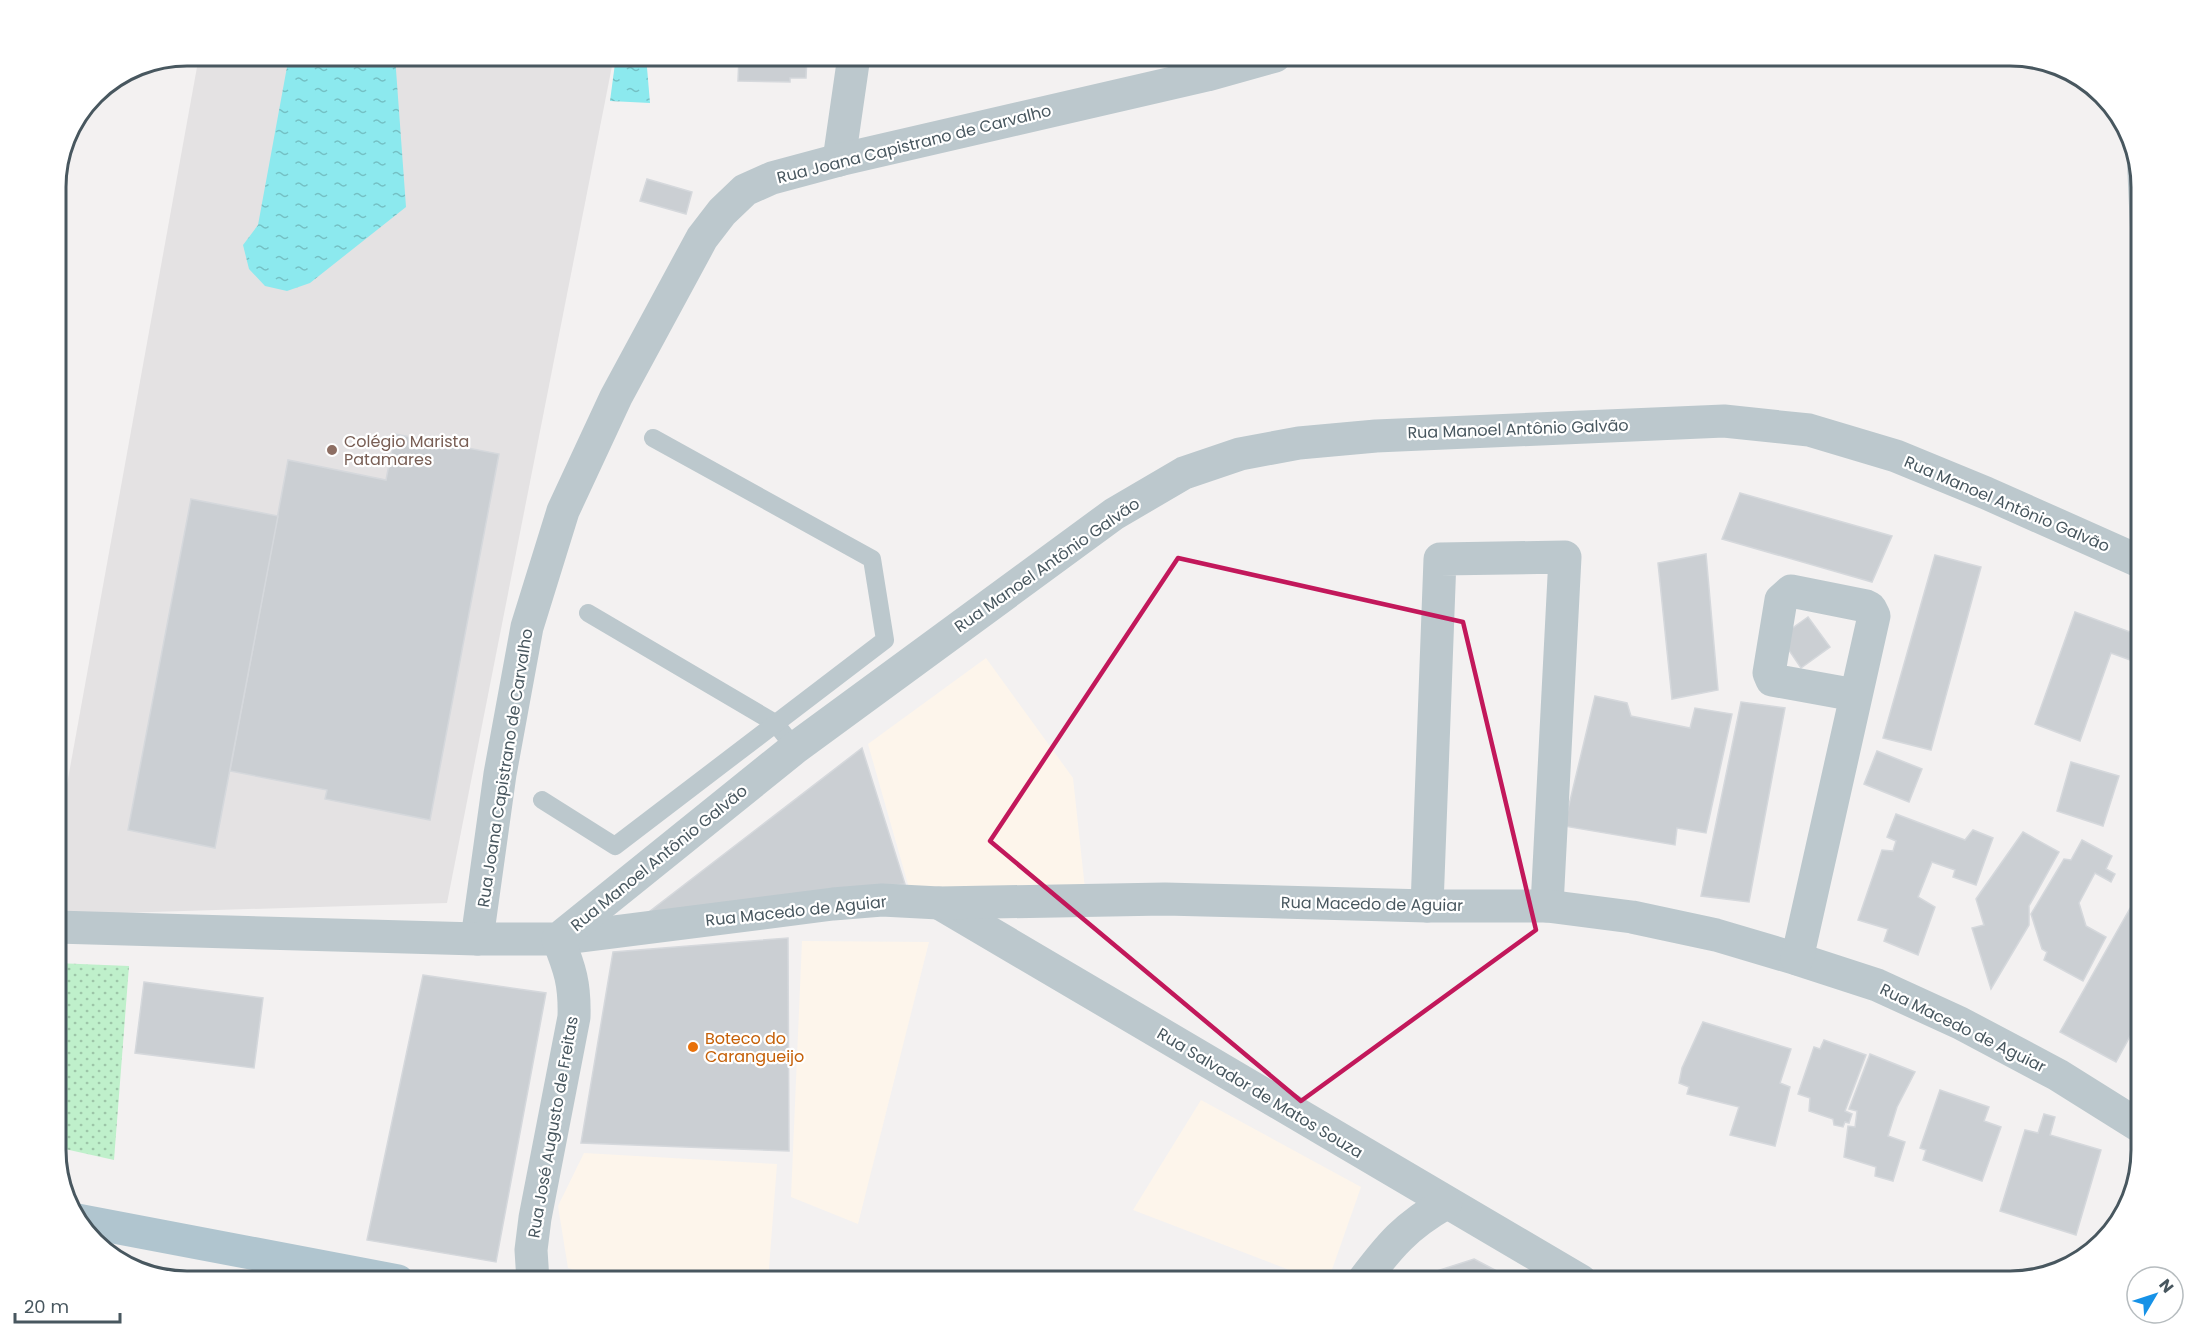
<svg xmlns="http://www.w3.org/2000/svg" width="2197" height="1337" font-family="Poppins,sans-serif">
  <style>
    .commercial { fill: #fdf5eb }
    .education { fill: #e4e2e3 }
    .green { fill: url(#green-dots) }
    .water { fill: url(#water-ripples) }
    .building { fill: #cbcfd3; stroke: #d5d8dc; stroke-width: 1.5 }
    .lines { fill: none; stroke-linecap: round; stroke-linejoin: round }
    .service { stroke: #bcc8cd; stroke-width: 18 }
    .minor { stroke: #bcc8cd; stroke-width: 33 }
    .tertiary { stroke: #bcc8cd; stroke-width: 33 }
    .primary { stroke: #b0c5cf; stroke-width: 33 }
    .marked { fill: none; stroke: #c2185b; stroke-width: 4.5; stroke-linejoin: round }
    .education-dot { fill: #8d6e63; stroke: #fff; stroke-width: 2 }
    .food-dot { fill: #e8710a; stroke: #fff; stroke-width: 2 }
    .labels { text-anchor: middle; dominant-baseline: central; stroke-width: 4.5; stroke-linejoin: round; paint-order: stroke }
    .street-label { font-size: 16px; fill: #48575f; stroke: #fff }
    .education-label { font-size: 16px; fill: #785e54; stroke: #fff; text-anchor: start }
    .food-label { font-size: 16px; fill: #c56008; stroke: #fff; text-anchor: start }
    .rim { fill: none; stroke: #48575f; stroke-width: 3 }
  </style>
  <defs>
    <pattern id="green-dots" width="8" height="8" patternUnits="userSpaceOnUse" patternTransform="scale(1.5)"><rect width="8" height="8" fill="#bff0cb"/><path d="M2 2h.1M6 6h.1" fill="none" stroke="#9dc5a8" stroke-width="1.8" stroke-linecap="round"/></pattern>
    <pattern id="water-ripples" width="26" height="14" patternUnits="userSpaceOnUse" patternTransform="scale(1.5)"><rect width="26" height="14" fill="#8ce9ee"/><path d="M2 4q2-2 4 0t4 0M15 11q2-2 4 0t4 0" fill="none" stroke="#74c0c4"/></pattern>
  </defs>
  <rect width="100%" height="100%" fill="#f3f1f1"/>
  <g class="commercial">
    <path d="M986 658 1073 778 1085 889 909 888 868 744Z"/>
    <path d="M802 941 929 942 858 1224 791 1197Z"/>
    <path d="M1201 1100 1361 1187 1328 1281H1318L1133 1210Z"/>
    <path d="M584 1153 777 1164 768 1281H614L568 1268 558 1206Z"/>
  </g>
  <path class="education" d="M199 56H614L447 903 56 915V845Z"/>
  <path class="green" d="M56 963 129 966 114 1160 56 1147Z"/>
  <g class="water">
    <path d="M289 56H395L406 207 310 283 287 291 265 286 249 269 243 245 258 225Z"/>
    <path d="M616 56H646L650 103 610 101Z"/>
  </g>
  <g class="building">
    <path d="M739 56H807L806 78H790V82L738 81Z"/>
    <path d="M647 179 692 192 686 214 640 201Z"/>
    <path d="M395 434 499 454 430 820 325 799 327 790 230 771 288 460 386 480Z"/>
    <path d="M1740 493 1892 536 1872 582 1722 539Z"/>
    <path d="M191 499 278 516 215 848 128 830Z"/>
    <path d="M1706 554 1718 690 1672 699 1658 563Z"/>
    <path d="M1935 555 1981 567 1931 750 1883 738Z"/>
    <path d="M2075 612 2141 636V664L2111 653 2080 741 2035 724Z"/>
    <path d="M1808 617 1830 647 1801 668 1780 637Z"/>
    <path d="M1595 696 1627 703 1631 716 1690 728 1695 708 1732 714 1706 833 1677 828 1675 845 1564 826Z"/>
    <path d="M1741 702 1785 708 1749 902 1701 896Z"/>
    <path d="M862 748 905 884 645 915Z"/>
    <path d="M1877 751 1922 769 1909 802 1864 784Z"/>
    <path d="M2071 762 2119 776 2103 826 2057 811Z"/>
    <path d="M1896 814 1965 840 1973 830 1993 838 1976 885 1953 877 1955 870 1932 862 1918 897 1935 907 1918 955 1884 941 1888 929 1858 920 1882 850 1893 851 1896 841 1887 837Z"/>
    <path d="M2023 832 2059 852 2029 906V925L1991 989 1972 928 1984 925 1976 899Z"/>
    <path d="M2082 840 2112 856 2106 869 2115 874 2111 882 2095 873 2079 903 2086 926 2106 937 2083 981 2044 960 2047 952 2042 949 2031 914 2064 859 2071 860Z"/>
    <path d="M2141 889V1016L2116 1062 2060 1032Z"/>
    <path d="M788 938 789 1151 581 1143 613 952Z"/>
    <path d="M423 975 546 993 496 1262 367 1240Z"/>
    <path d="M144 982 263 998 254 1068 135 1053Z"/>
    <path d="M1703 1022 1791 1049 1780 1083 1790 1087 1775 1146 1730 1135 1739 1107 1687 1094 1689 1087 1679 1083 1682 1068Z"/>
    <path d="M1824 1040 1866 1055 1845 1111 1852 1114 1849 1123 1845 1122 1843 1127 1834 1125 1833 1119 1809 1111 1810 1098 1798 1094 1814 1047 1820 1049Z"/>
    <path d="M1870 1054 1915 1072 1897 1107 1888 1136 1905 1142 1893 1181 1875 1176 1876 1167 1844 1157 1848 1126 1855 1127 1857 1111 1849 1109Z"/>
    <path d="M2141 1086V1109L2131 1102Z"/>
    <path d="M1940 1090 1989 1107 1984 1121 2001 1127 1982 1181 1923 1160 1926 1150 1920 1148Z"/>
    <path d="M2044 1114 2055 1117 2050 1135 2101 1150 2076 1235 2000 1211 2025 1130 2038 1133Z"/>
    <path d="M1474 1259 1516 1281H1415V1278Z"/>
  </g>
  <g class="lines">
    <g class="service">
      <path d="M2136 162 2141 272V348"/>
      <path d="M588 613 775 723 795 748"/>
      <path d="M542 800 615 846 885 640 872 559 653 438"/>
    </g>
    <g class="minor">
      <path d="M839 160 854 56"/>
      <path d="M939 903 1581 1281"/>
      <path d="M1427 906 1440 559 1565 557 1547 906"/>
      <path d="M477 939 500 774 527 627 563 511 616 397 702 238 722 212 745 190 772 178 839 160 1207 75 1275 56"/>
      <path d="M558 939 833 904 882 900 939 903 1165 899 1427 906H1547L1632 917 1716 935 1797 959 1877 985 1960 1023 2058 1075 2141 1127"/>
      <path d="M1797 959 1874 616 1870 608 1866 606 1791 591 1781 600 1769 673 1772 680 1855 695"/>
      <path d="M1363 1281C1390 1245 1406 1226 1446 1203"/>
    </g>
    <g class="tertiary">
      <path d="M56 927 477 939H558L795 748 1114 514 1184 473 1240 454 1299 443 1376 436 1724 421 1809 430 1896 456 1986 493 2141 562"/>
      <path d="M533 1281 531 1250 535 1218 574 1017C575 984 570 969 558 939"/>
    </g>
    <path class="primary" d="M77 1220 398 1281"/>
  </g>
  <path class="marked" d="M1178 558 1463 622 1536 930 1301 1101 990 841Z"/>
  <circle class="education-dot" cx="332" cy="450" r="6"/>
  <circle class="food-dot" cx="693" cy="1047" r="6"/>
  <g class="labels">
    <g class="street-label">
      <text transform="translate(914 144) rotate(-14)">Rua Joana Capistrano de Carvalho</text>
      <text transform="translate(1518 429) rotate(-2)">Rua Manoel Antônio Galvão</text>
      <text transform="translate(2007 504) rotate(23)">Rua Manoel Antônio Galvão</text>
      <text transform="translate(1047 565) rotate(-35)">Rua Manoel Antônio Galvão</text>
      <text transform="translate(505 768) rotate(-81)">Rua Joana Capistrano de Carvalho</text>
      <text transform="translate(659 858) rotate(-39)">Rua Manoel Antônio Galvão</text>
      <text transform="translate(1372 904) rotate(1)">Rua Macedo de Aguiar</text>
      <text transform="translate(796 911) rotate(-6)">Rua Macedo de Aguiar</text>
      <text transform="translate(1963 1028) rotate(26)">Rua Macedo de Aguiar</text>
      <text transform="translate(1260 1093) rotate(31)">Rua Salvador de Matos Souza</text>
      <text transform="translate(553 1127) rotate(-80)">Rua José Augusto de Freitas</text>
    </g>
    <g class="education-label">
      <text x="344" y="441">Colégio Marista<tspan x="344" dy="18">Patamares</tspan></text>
    </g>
    <g class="food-label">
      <text x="705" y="1038">Boteco do<tspan x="705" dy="18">Carangueijo</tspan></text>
    </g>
  </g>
  <path d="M0 0H2197V1337H0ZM187 66H2010A121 121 0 0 1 2131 187V1150A121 121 0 0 1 2010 1271H187A121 121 0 0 1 66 1150V187A121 121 0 0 1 187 66Z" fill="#fff" fill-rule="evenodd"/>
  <path class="rim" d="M187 66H2010A121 121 0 0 1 2131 187V1150A121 121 0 0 1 2010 1271H187A121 121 0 0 1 66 1150V187A121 121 0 0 1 187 66Z"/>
  <g transform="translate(2155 1295) rotate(51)"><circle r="28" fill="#ffffff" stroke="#b6bcbf" stroke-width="1.5"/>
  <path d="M0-4.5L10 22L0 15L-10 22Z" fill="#1792e7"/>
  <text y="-9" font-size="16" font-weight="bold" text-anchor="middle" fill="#48575f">N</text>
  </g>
  <path d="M15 1313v9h105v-9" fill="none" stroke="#48575f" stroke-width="3"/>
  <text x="24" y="1313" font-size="18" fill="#48575f" stroke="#ffffff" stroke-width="4.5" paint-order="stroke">20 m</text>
</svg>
